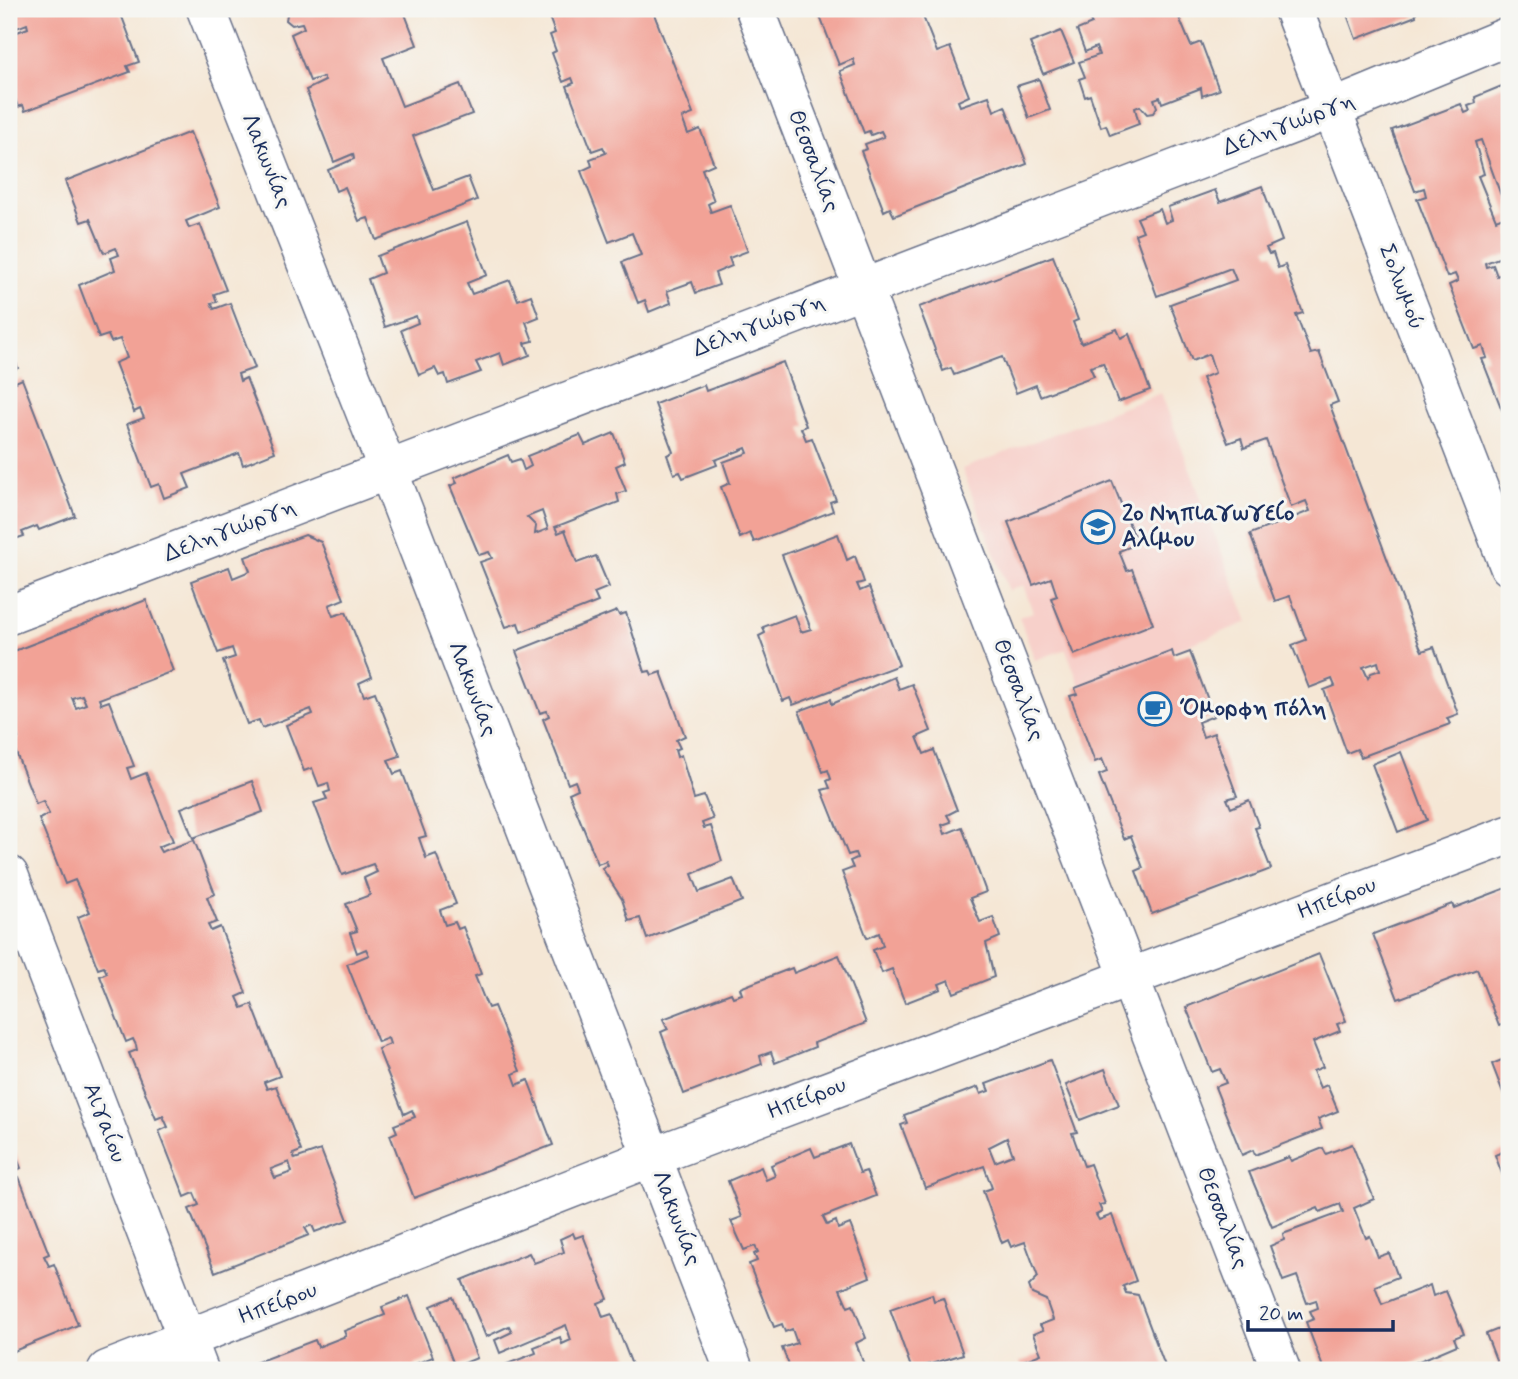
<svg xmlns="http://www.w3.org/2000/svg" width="1518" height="1379" font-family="Mynerve,sans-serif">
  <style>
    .built { fill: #f7d0ca }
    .building { fill: #f2a296; fill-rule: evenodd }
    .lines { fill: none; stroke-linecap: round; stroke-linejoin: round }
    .street-casing { stroke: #676f88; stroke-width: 41 }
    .street { stroke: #fff; stroke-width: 38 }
    .labels { text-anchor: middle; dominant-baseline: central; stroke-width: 6; stroke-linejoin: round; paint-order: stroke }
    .street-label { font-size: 23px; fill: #1b2f5e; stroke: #f6f6f2 }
    .poi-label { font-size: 23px; font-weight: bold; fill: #1b2f5e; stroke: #f6f6f2; text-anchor: start }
  </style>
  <rect width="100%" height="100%" fill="#f6f6f2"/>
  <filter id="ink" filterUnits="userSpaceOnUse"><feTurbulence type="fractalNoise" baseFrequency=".0143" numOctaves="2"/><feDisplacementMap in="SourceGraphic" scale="14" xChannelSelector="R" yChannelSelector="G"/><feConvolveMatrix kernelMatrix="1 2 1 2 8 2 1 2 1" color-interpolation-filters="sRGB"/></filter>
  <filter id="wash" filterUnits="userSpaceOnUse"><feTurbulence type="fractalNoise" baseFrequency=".00686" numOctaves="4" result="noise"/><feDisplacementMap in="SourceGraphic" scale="28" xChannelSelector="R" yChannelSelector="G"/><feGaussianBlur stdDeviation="1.57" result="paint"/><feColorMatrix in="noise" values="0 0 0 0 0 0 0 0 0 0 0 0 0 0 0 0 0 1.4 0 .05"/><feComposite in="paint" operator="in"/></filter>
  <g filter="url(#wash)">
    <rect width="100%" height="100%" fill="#f5e7d5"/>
    <path class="built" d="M1161 393 1248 622 1080 686 1066 649 1035 660 1019 617 1033 612 1023 585 1009 591 962 469Z"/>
    <g id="blocks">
      <g class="building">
        <path d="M9 9H119L139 62 127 66 130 72 25 111 23 105 18 107 9 82V35L28 28 27 24 14 29Z"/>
        <path d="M288 9H403L417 45 383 58 402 106 460 84 472 114 413 136 434 190 468 177 477 200 376 240 368 218 359 221 345 187 336 191 328 170 354 159 353 154 334 162 306 90 325 81 323 77 310 81 291 34 304 28 302 23 292 25 286 20Z"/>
        <path d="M546 9H652L693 114 682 118 688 134 700 129 714 164 702 169 714 201 708 204 711 212 730 205 748 251 729 258 732 266 715 273 719 285 696 293 692 282 667 291 671 303 649 312 645 300 638 303 622 262 641 255 632 233 609 242 581 171 592 166 590 159 606 153 603 147 592 151 567 86 574 83 572 78 563 82 552 53 556 51 550 35 555 33Z"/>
        <path d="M817 9H920L937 52 950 47 969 96 958 101 960 106 989 96 994 111 1005 106 1027 164 894 216 890 208 884 211 861 151 867 149 865 144 884 137 881 131 871 135 869 131 864 133 840 71 855 65 853 59 839 65Z"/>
        <path d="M1085 9H1186L1187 11 1178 15 1191 46 1201 42 1219 90 1202 96 1201 88 1162 103 1160 97 1154 99 1157 107 1153 113 1147 114 1140 106 1135 108 1139 124 1110 135 1106 125 1101 127 1090 95 1085 97 1079 79 1085 77 1079 62 1099 55 1096 47 1085 52 1077 30 1092 24Z"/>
        <path d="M1345 9H1415L1416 16 1356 39Z"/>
        <path d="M1061 31 1074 62 1043 74 1030 43Z"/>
        <path d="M1039 79 1050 110 1029 118 1017 86Z"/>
        <path d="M1509 83V254L1485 263 1486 267 1493 265 1497 276 1509 271V414L1507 408 1502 410 1482 359 1487 358 1483 346 1474 349 1449 285 1458 281 1455 274 1447 277 1417 199 1426 196 1424 188 1415 191 1392 130 1461 104 1465 113 1470 111 1468 106 1476 103 1475 97ZM1481 140 1508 215 1496 220 1478 176 1484 174 1475 142Z"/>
        <path d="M190 132 220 207 186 221 189 228 200 224 226 290 214 294 217 302 211 303 214 309 230 303 255 368 238 374 240 381 246 378 275 452 243 465 239 453 184 474 190 488 164 498 159 484 151 487 127 424 144 418 140 409 134 412 115 363 127 358 120 339 111 342 108 335 99 338 79 285 115 270 111 258 119 255 116 248 104 253 90 219 81 222 65 181Z"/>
        <path d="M1262 186 1282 241 1266 248 1269 254 1273 253 1278 268 1285 265 1303 313 1296 315 1311 354 1319 352 1338 402 1330 405 1420 647 1422 651 1434 647 1458 714 1447 718 1450 724 1361 757 1357 749 1347 753 1324 690 1335 686 1332 679 1309 688 1292 645 1306 640 1290 596 1275 601 1250 534 1310 511 1306 501 1291 507 1266 440 1244 448 1241 438 1228 443 1202 378 1215 373 1209 354 1192 361 1170 304 1236 280 1231 268 1157 296 1135 234 1143 231 1137 218 1160 209 1165 223 1172 220 1168 207 1215 190 1220 202ZM1378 662 1380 670 1371 673 1368 678 1363 667Z"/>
        <path d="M467 222 487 275 467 283 472 294 510 280 518 300 531 295 539 317 526 322 533 341 525 343 530 355 504 365 500 353 476 362 481 372 448 384 445 374 439 376 435 368 419 375 401 330 418 323 416 316 385 327 368 279 383 273 377 256Z"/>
        <path d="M1053 256 1078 320 1073 322 1081 343 1117 329 1121 338 1129 334 1150 390 1118 402 1103 363 1090 367 1094 376 1040 396 1036 385 1016 393 1002 357 954 375 951 368 943 371 919 307Z"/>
        <path d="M9 346 18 368 9 372Z"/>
        <path d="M783 362 806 426 801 428 806 440 812 438 836 500 830 502 833 511 754 542 750 533 740 538 721 487 730 483 723 462 748 453 746 448 715 460 717 465 683 478 680 472 674 474 667 455 673 452 655 404 704 385 706 391Z"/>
        <path d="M22 379 75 516 39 530 37 526 22 532 24 536 9 541V385Z"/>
        <path d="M614 433 625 462 616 466 626 491 617 494 619 502 555 527 558 533 565 530 577 563 596 556 609 587 594 593 598 602 521 632 518 623 506 627 480 562 492 558 489 552 479 555 450 486 457 483 454 478 508 455 511 462 520 459 524 470 531 466 527 456 580 435 585 445ZM542 511 548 529 535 534 536 526 527 517Z"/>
        <path d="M1112 481 1137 544 1119 551 1127 571 1132 569 1153 624 1074 655 1051 598 1057 596 1051 578 1033 585 1008 522Z"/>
        <path d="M838 534 847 560 855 556 864 582 857 584 860 591 869 587 899 665 793 705 790 698 783 701 759 636 765 633 763 627 795 615 801 632 811 629 782 555Z"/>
        <path d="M305 535 321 542 344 599 329 605 331 611 333 616 346 612 372 677 359 683 364 696 375 692 400 756 388 760 394 774 402 771 426 836 419 838 426 858 436 854 456 904 440 910 445 925 455 922 458 929 463 927 481 974 475 976 485 1001 488 1008 494 1006 520 1071 513 1074 517 1085 528 1080 553 1145 414 1198 390 1135 397 1132 394 1125 415 1117 412 1110 404 1114 378 1049 390 1044 388 1038 378 1042 347 964 369 955 366 949 357 953 350 933 357 931 346 904 370 895 364 878 377 872 373 864 342 875 314 803 327 799 324 793 330 791 328 783 319 786 312 768 304 771 286 725 313 714 311 709 262 728 259 720 247 724 223 661 235 657 232 648 218 653 191 581 229 567 233 578 250 571 245 557Z"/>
        <path d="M146 600 173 671 99 699 101 704 109 701 134 766 127 768 131 779 146 773 173 841 158 847 161 852 194 840 215 894 207 897 217 922 208 925 211 931 220 927 246 993 237 997 242 1008 252 1004 280 1076 264 1082 267 1089 276 1086 301 1151 293 1154 295 1159 321 1150 348 1220 315 1232 312 1225 305 1228 309 1235 215 1272 189 1209 199 1205 194 1193 185 1197 159 1131 168 1127 163 1116 156 1119 129 1053 137 1050 136 1045 133 1039 126 1042 100 976 107 973 104 967 98 969 78 917 90 912 75 880 65 884 39 819 49 814 43 801 36 804 11 740 18 738 16 732 9 735V653ZM82 695 86 704 76 708 72 698ZM289 1162 292 1172 275 1178 271 1169Z"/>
        <path d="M617 611 619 615 626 613 645 672 650 671 652 675 661 672 685 736 676 740 680 748 675 750 677 757 681 755 694 799 704 796 713 819 702 823 704 828 711 826 722 861 692 874 699 892 733 879 742 901 647 939 640 918 629 921 622 899 602 868 608 865 606 861 598 864 569 793 578 789 575 781 568 784 543 719 549 716 547 711 540 713 516 651Z"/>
        <path d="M1172 651 1174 658 1190 652 1214 716 1198 722 1203 737 1214 733 1237 796 1227 799 1231 808 1249 800 1259 827 1255 828 1271 869 1152 914 1136 871 1143 868 1131 836 1124 839 1099 775 1107 772 1105 766 1102 759 1095 762 1070 696 1077 694 1075 688Z"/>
        <path d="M894 677 899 689 912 684 931 731 917 737 924 754 934 750 957 810 947 815 951 822 942 825 945 834 962 827 986 892 970 898 980 922 993 917 1000 937 986 943 994 977 954 993 949 980 939 984 941 989 905 1003 892 969 882 973 873 950 883 946 879 933 867 938 842 872 853 868 850 861 857 858 855 853 848 855 822 790 830 788 827 781 831 779 828 770 823 772 799 711 831 699 832 704Z"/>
        <path d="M1401 752 1427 820 1398 832 1372 764Z"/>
        <path d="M252 781 263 812 193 838 181 808Z"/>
        <path d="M1509 887V1022L1499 1026 1477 969 1398 999 1373 934 1452 904 1454 908Z"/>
        <path d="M1319 954 1346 1021 1337 1024 1340 1031 1313 1042 1323 1067 1313 1071 1320 1088 1327 1085 1338 1111 1318 1119 1322 1129 1255 1155 1253 1150 1242 1155 1215 1087 1226 1083 1220 1069 1212 1072 1186 1007Z"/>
        <path d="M839 955 866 1023 814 1043 815 1047 775 1063 771 1052 760 1056 762 1064 684 1094 661 1032 668 1029 663 1019 731 993 733 997 742 994 740 988 792 968 794 973Z"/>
        <path d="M1509 1057V1108L1492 1064Z"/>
        <path d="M1050 1060 1077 1132 1072 1133 1084 1166 1090 1164 1105 1204 1099 1205 1102 1212 1096 1215 1099 1220 1112 1215 1136 1281 1123 1286 1126 1293 1138 1295 1165 1366 1158 1370H1023L1020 1362 1041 1354 1033 1334 1043 1330 1040 1325 1053 1320 1046 1300 1032 1294 1029 1286 1038 1277 1025 1242 1011 1247 1008 1240 1002 1243 983 1191 992 1188 984 1166 925 1188 901 1125 907 1123 904 1115 978 1087 981 1094 989 1091 986 1084ZM1007 1138 1013 1155 995 1162 989 1147Z"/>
        <path d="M1105 1069 1119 1105 1080 1120 1066 1085Z"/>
        <path d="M9 1138 21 1168 9 1174 12 1180 19 1177 49 1254 44 1256 49 1266 54 1264 78 1325 9 1353Z"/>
        <path d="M849 1144 860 1173 866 1171 876 1196 823 1217 827 1225 836 1221 838 1229 850 1224 870 1277 840 1289 848 1307 853 1305 866 1338 856 1343 866 1370H791L782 1348 797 1343 792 1329 785 1332 782 1324 774 1327 749 1264 757 1261 754 1254 758 1252 755 1246 744 1250 731 1221 742 1217 728 1181 761 1167 766 1180 775 1176 771 1165 811 1148 815 1157Z"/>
        <path d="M1352 1144 1374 1199 1354 1208 1366 1238 1370 1236 1378 1257 1389 1253 1398 1277 1375 1286 1382 1304 1430 1285 1433 1296 1446 1291 1464 1334 1454 1338 1457 1345 1398 1370H1324L1306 1322 1314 1319 1310 1311 1318 1308 1316 1300 1307 1303 1297 1276 1283 1281 1270 1246 1284 1240 1283 1234 1343 1212 1340 1204 1320 1212 1318 1208 1272 1227 1249 1172 1289 1157 1291 1161 1323 1148 1326 1154Z"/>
        <path d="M1509 1149V1192L1495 1155Z"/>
        <path d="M573 1233 575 1238 583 1235 608 1299 598 1303 603 1317 612 1314 634 1370H509L507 1364 536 1353 534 1347 560 1337 562 1344 571 1340 566 1325 500 1353 495 1340 512 1332 509 1326 486 1337 462 1280 529 1253 534 1263 564 1252 560 1239Z"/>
        <path d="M932 1294 934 1301 943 1298 963 1354 912 1370 890 1309Z"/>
        <path d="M409 1296 433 1357 415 1364 417 1370H251L249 1365 315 1340 318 1347 346 1336 344 1331 385 1315 382 1307Z"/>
        <path d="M453 1297 477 1358 455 1367 431 1306Z"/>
        <path d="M1509 1325V1370H1500L1486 1334Z"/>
        <path d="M1445 1362 1448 1370H1425Z"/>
      </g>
    </g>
  </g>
  <g filter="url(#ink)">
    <use href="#blocks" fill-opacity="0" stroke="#676f88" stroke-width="2"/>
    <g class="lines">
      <defs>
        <g id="street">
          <path d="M206 9 388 470 734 1370"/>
          <path d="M755 9 1281 1370"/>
          <path d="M1293 9 1509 566"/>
          <path d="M9 615 1332 109 1509 36"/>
          <path d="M9 875 199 1370"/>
          <path d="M107 1370 652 1157 1509 835"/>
        </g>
      </defs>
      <use href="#street" class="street-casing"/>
      <use href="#street" class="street"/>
    </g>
  </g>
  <defs>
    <symbol id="school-ring" viewBox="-11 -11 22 22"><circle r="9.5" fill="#f6f6f2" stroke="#1f6fb2" stroke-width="1.5"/><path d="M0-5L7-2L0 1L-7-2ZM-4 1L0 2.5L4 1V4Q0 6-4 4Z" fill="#1f6fb2"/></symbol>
    <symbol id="cafe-ring" viewBox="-11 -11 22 22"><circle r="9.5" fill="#f6f6f2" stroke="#1f6fb2" stroke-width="1.5"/><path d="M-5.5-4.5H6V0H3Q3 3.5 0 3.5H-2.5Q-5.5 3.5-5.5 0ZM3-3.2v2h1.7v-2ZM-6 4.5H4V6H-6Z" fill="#1f6fb2"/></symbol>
  </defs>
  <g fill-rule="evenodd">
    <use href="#school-ring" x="1079" y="508" width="38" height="38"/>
    <use href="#cafe-ring" x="1136" y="690" width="38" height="38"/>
  </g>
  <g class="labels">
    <g class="street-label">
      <text transform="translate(1289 125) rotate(-21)">Δεληγιώργη</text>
      <text transform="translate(266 161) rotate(68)">Λακωνίας</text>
      <text transform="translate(813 161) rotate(69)">Θεσσαλίας</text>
      <text transform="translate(1401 287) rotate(69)">Σολωμού</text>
      <text transform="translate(759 326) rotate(-21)">Δεληγιώργη</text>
      <text transform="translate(230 531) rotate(-21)">Δεληγιώργη</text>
      <text transform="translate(472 689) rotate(69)">Λακωνίας</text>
      <text transform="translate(1018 690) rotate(69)">Θεσσαλίας</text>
      <text transform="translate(1337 899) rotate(-21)">Ηπείρου</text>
      <text transform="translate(807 1099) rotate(-21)">Ηπείρου</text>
      <text transform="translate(104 1123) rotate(69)">Αιγαίου</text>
      <text transform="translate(676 1218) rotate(69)">Λακωνίας</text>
      <text transform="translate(1222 1218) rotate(69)">Θεσσαλίας</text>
      <text transform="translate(278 1304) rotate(-21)">Ηπείρου</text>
    </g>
    <g class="poi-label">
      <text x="1122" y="514">2ο Νηπιαγωγείο<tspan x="1122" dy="26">Αλίμου</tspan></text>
      <text x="1180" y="709">Όμορφη πόλη</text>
    </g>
  </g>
  <rect width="1518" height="1379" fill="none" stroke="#f6f6f2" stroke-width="35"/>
  <path d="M1248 1320v10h145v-10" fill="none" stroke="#1b2f5e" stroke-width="3.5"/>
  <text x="1259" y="1320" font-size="21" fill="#1b2f5e" stroke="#f6f6f2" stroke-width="5" paint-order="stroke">20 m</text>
</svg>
